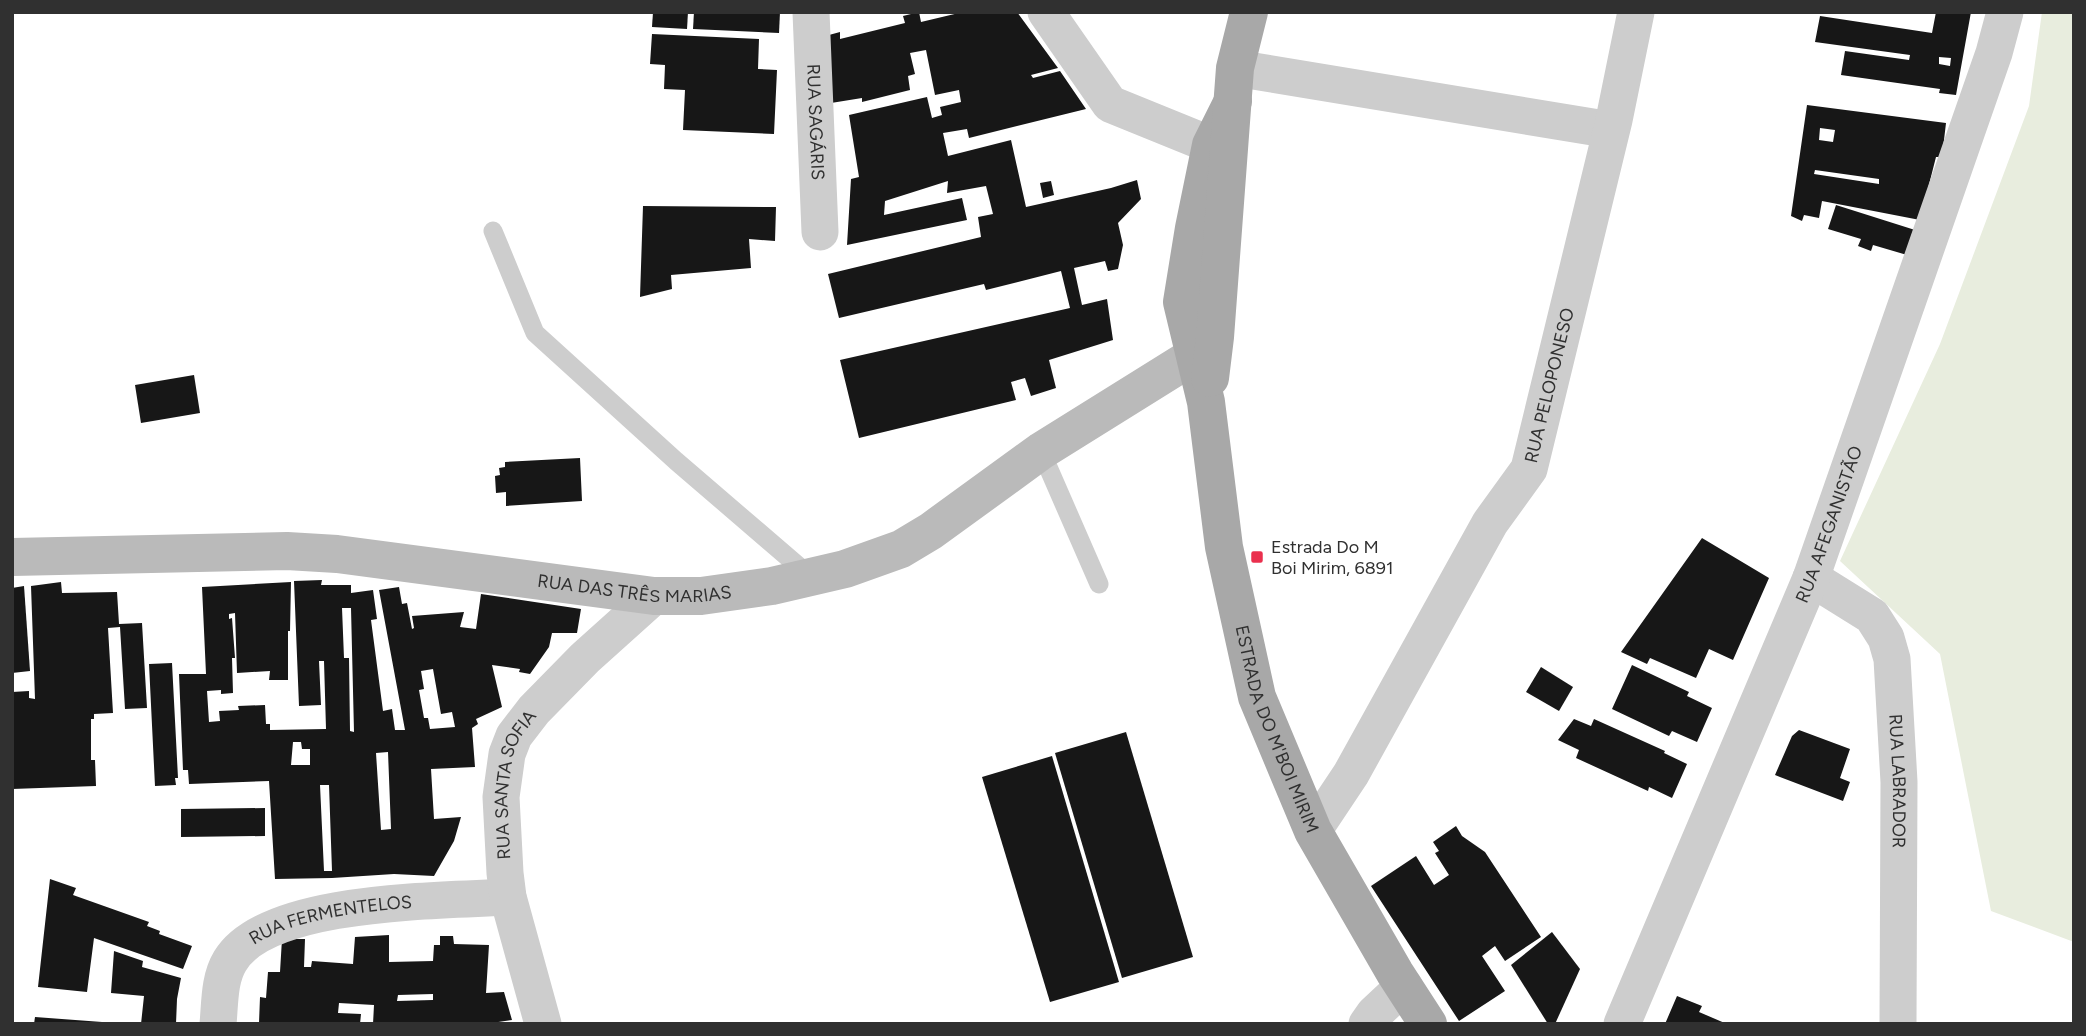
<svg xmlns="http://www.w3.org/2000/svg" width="2086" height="1036" font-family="Figtree,sans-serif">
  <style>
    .green { fill: #e8edde }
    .building { fill: #171717; fill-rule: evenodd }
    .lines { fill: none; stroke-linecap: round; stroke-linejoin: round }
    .lane { stroke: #cdcdcd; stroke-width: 19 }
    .street { stroke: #cdcdcd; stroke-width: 37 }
    .secondary { stroke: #bababa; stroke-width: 38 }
    .primary { stroke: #a8a8a8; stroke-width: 38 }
    .poi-dot { fill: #ea304e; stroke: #fff; stroke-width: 2.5 }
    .labels { text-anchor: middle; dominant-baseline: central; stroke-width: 7; stroke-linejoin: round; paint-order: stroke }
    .street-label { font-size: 18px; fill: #303030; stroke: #fff }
    .poi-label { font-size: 18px; fill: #303030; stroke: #fff; text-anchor: start }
  </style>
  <rect width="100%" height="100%" fill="#fff"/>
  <path class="green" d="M2042 12H2074V942L1991 911 1940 654 1840 561 1940 344 2029 106Z"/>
  <g class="building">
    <path d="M653 12H688L687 29 652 27Z"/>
    <path d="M694 12H780L779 33 693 29Z"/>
    <path d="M919 12 921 22 963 12H1017L1058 68 1031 75 1033 78 1060 71 1086 109 969 138 967 129 943 133 948 156 1011 140 1026 207 1111 188 1137 180 1141 199 1118 223 1123 245 1118 269 1108 271 1105 261 1074 268 1082 305 1107 299 1113 340 1049 360 1056 388 1031 396 1025 378 1011 382 1016 400 859 438 840 360 1070 308 1061 271 986 290 984 284 839 318 828 274 981 237 978 217 993 214 986 186 947 193 948 181 885 201 884 215 962 198 967 220 847 245 851 179 859 177 849 115 927 97 932 118 942 115 940 107 961 102 959 90 935 95 926 50 910 53 915 74 908 76 910 90 862 102V98L831 103 829 35 840 32V39L905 23 903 16Z"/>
    <path d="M1936 12H1971L1956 95 1939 93 1940 89 1841 75 1845 51 1909 60 1910 55 1815 42 1820 16 1932 33ZM1939 57 1951 58 1950 66 1939 64Z"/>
    <path d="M652 34 759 39 758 69 777 70 774 134 683 130 685 90 664 89 665 65 650 64Z"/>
    <path d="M1807 105 1946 123 1942 157H1936L1920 220 1822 201 1819 218 1804 215 1802 221 1791 216ZM1820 128 1835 130 1833 142 1819 140ZM1815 170 1879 179V184L1814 174Z"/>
    <path d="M1051 181 1054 195 1043 198 1040 183Z"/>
    <path d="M1836 205 1915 230 1907 255 1873 245 1871 251 1858 246 1861 239 1828 229Z"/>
    <path d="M643 206 776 207 775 241 749 239 751 268 671 275 672 289 640 297Z"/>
    <path d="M194 375 200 413 141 423 135 385Z"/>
    <path d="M580 458 582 501 506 506V492L496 493 495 476 500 475 499 468 505 467V462Z"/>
    <path d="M1702 538 1769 578 1733 660 1709 649 1696 678 1650 658 1647 664 1621 652Z"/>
    <path d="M322 580 321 585H351V593L373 590 377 619 371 620 383 711 392 709 395 730H405L379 590 399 587 402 604 407 603 412 629 414 628 412 616 464 612 460 627 476 629 481 594 581 609 577 633H552L549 647 530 674 519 672 520 669 492 665 502 707 476 719 478 724 472 728 475 767 431 769 434 819 461 817 454 841 434 876 394 874 332 878 275 879 269 781 189 784 188 770H183L179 674H206L202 587 291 582 290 631H288V680H269L270 671 237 673 235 613 229 614V619L232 618 235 658H232L233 693 221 694V690L207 691 209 722 220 721 219 711 239 710 238 706 265 705 266 724H270V730L326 729 324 661H319L321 705 299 706 294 581ZM342 608H351L354 732 350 731 349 658H344ZM433 669 441 714 452 712 455 727 430 729 428 718H424L419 690 424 689 421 671ZM293 742H301L302 749H310V765H291ZM388 752 391 829 381 830 376 753ZM320 785H329L332 871H324Z"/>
    <path d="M61 582 62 593 117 592 119 624 142 623 147 708 125 709 120 627 108 628 113 713 94 714V719H91V760H95L96 786 12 789V692L29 691V698L35 699 31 586Z"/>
    <path d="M24 586 30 671 12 673V588Z"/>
    <path d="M172 663 178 778H175L176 785 155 786 149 664Z"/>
    <path d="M1632 665 1689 692 1687 696 1712 708 1697 742 1672 731 1669 736 1612 709Z"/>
    <path d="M1541 667 1573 687 1559 711 1526 692Z"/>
    <path d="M1574 719 1591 726 1594 719 1665 751 1664 753 1687 764 1672 798 1649 787 1648 791 1576 758 1579 750 1558 740Z"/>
    <path d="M1799 730 1850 749 1840 778 1850 782 1843 801 1775 775 1792 736Z"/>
    <path d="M1126 732 1193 957 1122 978 1055 753Z"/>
    <path d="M1052 756 1119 982 1050 1002 982 777Z"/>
    <path d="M265 808V836L181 837V809Z"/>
    <path d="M1456 826 1462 836 1485 852 1541 937 1505 961 1495 946 1482 956 1505 991 1459 1021 1371 886 1416 856 1434 885 1449 875 1435 853 1439 851 1433 842Z"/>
    <path d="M50 879 76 888 73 895 149 922 147 926 160 931 159 934 192 946 183 969 94 938 87 992 38 987Z"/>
    <path d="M1552 932 1580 969 1555 1024H1548L1511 965Z"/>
    <path d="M389 935V962L433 961 434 945H440V936H453L454 944 489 945 486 993 504 992 512 1020 485 1024H373L374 1005 339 1003 338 1013 361 1014 360 1024 259 1023 260 997 266 998 268 972H280L282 939H305L304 967H311L312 961 353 964 355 937ZM433 994V1000L397 1001 398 995Z"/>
    <path d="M114 951 143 961 142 967 181 978 177 999 176 1024H141L144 996 111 993Z"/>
    <path d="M1677 996 1702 1006 1699 1012 1727 1024H1665Z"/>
    <path d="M35 1017 102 1022V1024H34Z"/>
  </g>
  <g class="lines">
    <g class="lane">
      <path d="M493 231 535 333 676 461 811 577"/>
      <path d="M1041 451 1099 584"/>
    </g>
    <g class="street">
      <path id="s1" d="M811 12 820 232"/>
      <path d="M1046 12 1110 104 1211 145"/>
      <path d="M1235 68 1611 130"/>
      <path id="s2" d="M1811 578 1872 616 1886 638 1892 659 1899 782 1898 1024"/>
      <path id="s3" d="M1313 831 1351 774 1490 523 1529 469 1614 120 1636 12"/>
      <path id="s4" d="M218 1024C220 1003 219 979 230 961 267 899 442 901 508 897"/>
      <path id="s5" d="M543 1024 508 897 505 873 501 797 507 754 514 736 534 710 585 658 654 596"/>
      <path d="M1367 1024 1374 1014 1404 986"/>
      <path id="s6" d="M1622 1024 1811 578 1994 53 2005 12"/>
    </g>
    <path class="secondary" id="s7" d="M12 557 287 551 337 554 654 596H701L772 586 845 569 901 549 931 531 1041 451 1195 355"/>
    <g class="primary">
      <path id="s8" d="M1233 101 1211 145 1194 228 1182 302 1206 402 1224 547 1257 697 1313 831 1395 973 1428 1024"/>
      <path d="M1210 378 1215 337 1235 68 1249 12"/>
    </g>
  </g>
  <rect class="poi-dot" x="1250" y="550" width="14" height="14" rx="3.5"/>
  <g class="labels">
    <g class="street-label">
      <text stroke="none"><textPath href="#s1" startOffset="110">RUA SAGÁRIS</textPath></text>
      <text stroke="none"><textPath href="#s3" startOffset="508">RUA PELOPONESO</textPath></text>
      <text stroke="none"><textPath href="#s6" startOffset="541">RUA AFEGANISTÃO</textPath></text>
      <text stroke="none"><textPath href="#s7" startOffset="625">RUA DAS TRÊS MARIAS</textPath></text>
      <text stroke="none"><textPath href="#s8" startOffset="648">ESTRADA DO M'BOI MIRIM</textPath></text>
      <text stroke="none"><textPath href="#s2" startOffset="242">RUA LABRADOR</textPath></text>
      <text stroke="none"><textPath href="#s5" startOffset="247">RUA SANTA SOFIA</textPath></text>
      <text stroke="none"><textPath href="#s4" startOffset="178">RUA FERMENTELOS</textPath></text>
    </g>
    <g class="poi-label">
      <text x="1271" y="547">Estrada Do M<tspan x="1271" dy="21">Boi Mirim, 6891</tspan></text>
    </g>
  </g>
  <rect width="2086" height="1036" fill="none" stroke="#303030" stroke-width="28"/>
</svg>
